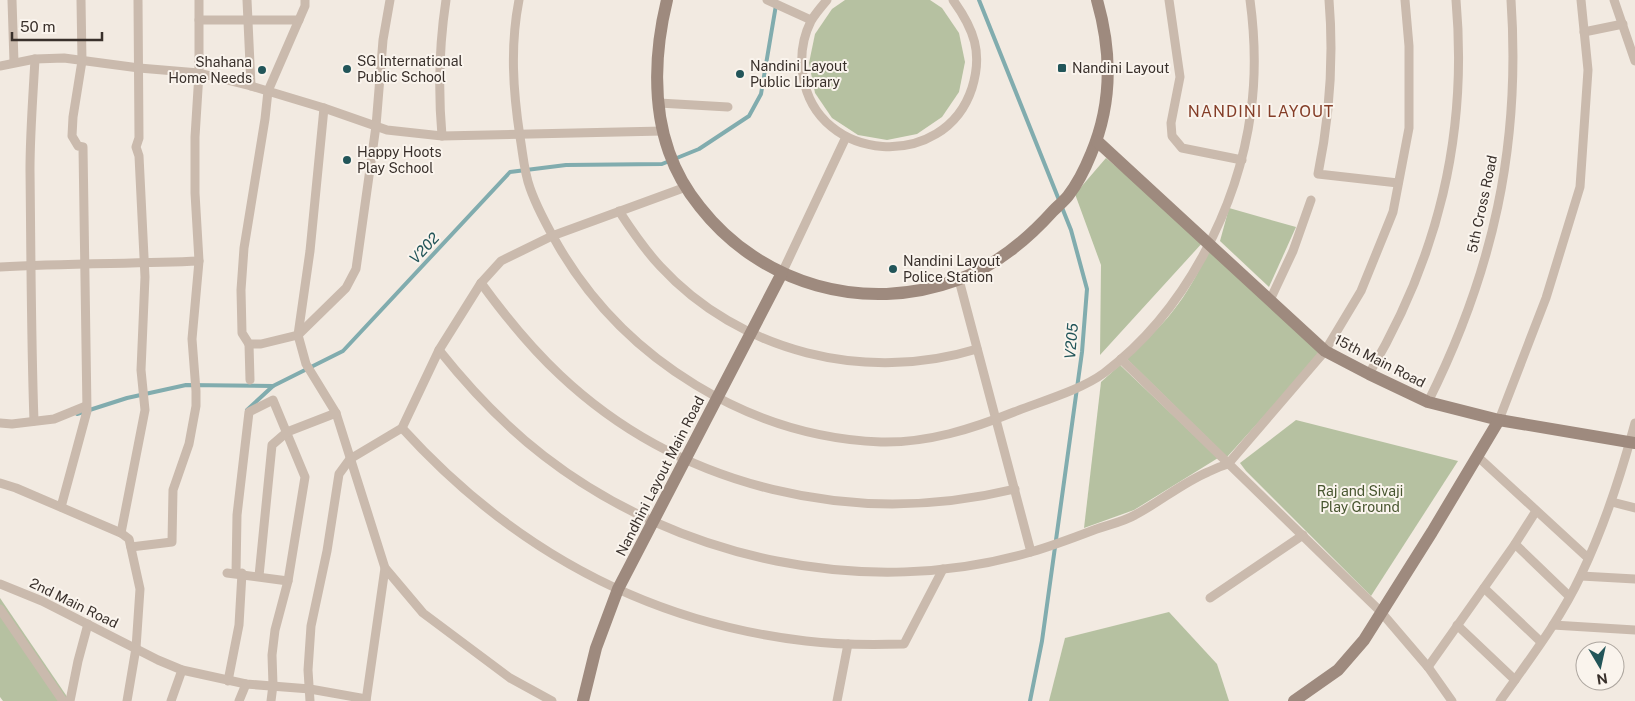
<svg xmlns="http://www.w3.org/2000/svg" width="1635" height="701" font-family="'Public Sans',sans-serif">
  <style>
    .green { fill: #b6c1a1 }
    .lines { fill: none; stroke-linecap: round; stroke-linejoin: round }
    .stream { stroke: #81acae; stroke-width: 4 }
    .street { stroke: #cabaad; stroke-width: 9 }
    .secondary { stroke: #9e8a7e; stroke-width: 12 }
    .poi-dot { fill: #225559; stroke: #faf4ed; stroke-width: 2 }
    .labels { text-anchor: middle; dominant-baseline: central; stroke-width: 4; stroke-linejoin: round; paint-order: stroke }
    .poi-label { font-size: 14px; fill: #39302b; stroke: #faf4ed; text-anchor: start }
    .street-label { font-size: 14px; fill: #39302b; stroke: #faf4ed }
    .park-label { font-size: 14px; fill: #485630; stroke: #faf4ed }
    .water-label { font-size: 15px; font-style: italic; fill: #225559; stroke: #faf4ed }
    .quarter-label { font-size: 16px; letter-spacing: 1px; fill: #843e28; stroke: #faf4ed }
  </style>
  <rect width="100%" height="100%" fill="#f2eae1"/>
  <g class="green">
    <path d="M845 0H930L942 8 959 33 965 62 959 92 942 117 917 134 887 140 858 135 832 118 815 93 809 63 815 34 832 9Z"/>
    <path d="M1106 158 1204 241 1100 355 1101 265 1075 194Z"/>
    <path d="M1229 208 1296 227 1269 287 1220 241Z"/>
    <path d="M1211 243 1321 353 1227 457 1125 357C1166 327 1193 290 1211 243Z"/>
    <path d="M1120 365 1218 458 1134 510 1084 528 1101 382Z"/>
    <path d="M1296 420 1458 461 1371 596 1246 471 1240 463Z"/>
    <path d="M0 598 70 701H3L0 697Z"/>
    <path d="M1169 612 1217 664 1229 701H1049L1065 638Z"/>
  </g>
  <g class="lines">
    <g class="stream">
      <path d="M979 0 1071 230 1087 289 1082 352 1042 641 1030 701"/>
      <path d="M247 410 273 386"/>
      <path d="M77 414 127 398 186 385 273 386 343 351 510 172 566 165 662 164 699 149 749 116 761 94 776 5"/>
    </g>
    <g class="street">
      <path d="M12 0 14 62"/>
      <path d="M247 0 251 86"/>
      <path d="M305 0V6L268 91 265 119 244 248 241 290 242 333 249 344H261L298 335 346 288 356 269 376 126 383 40 390 0"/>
      <path d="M519 0C510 46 513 91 520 137 523 154 524 172 530 188 537 208 548 228 559 247 625 360 750 437 881 442 928 443 972 429 1014 412 1042 401 1081 390 1104 373 1184 313 1238 209 1251 111 1256 74 1255 37 1250 0"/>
      <path d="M767 0 811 20"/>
      <path d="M827 0C821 7 815 14 811 21 802 39 800 57 803 76 817 164 945 172 972 88 983 53 974 29 953 0"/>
      <path d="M1169 0 1180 77 1171 123 1172 136 1182 148 1242 160"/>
      <path d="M1329 0C1334 60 1330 115 1318 174L1398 183"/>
      <path d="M1614 0 1635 61"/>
      <path d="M199 20H299"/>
      <path d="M1584 32 1623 24"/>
      <path d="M0 66 35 59 64 58 139 68 199 73 251 86 324 108 387 130 442 136 663 131"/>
      <path d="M659 103 728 107"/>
      <path d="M324 108 310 251 298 335 306 364 336 413 385 568 423 613 510 678 552 701"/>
      <path d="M442 136C438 90 439 46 446 0"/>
      <path d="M619 211C632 231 644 249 660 266 740 353 866 383 977 349"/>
      <path d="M0 267C66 263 132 264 199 261"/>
      <path d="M782 273 846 137"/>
      <path d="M959 280 1031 552"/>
      <path d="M481 283C505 316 530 347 560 375 681 489 854 528 1015 489"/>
      <path d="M1270 300 1293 251 1311 200"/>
      <path d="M249 344 250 380"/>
      <path d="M439 350C470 389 504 425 544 456 678 560 868 600 1031 552 1052 546 1073 538 1094 530 1107 525 1123 522 1135 515 1160 502 1182 483 1208 472 1214 469 1221 466 1228 464L1325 351 1361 291 1389 222 1393 212 1409 128V46L1405 0"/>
      <path d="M1121 359 1381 612 1428 667 1452 701"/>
      <path d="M1369 374C1438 257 1468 136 1456 0"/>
      <path d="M1428 402C1493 272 1521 146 1511 0"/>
      <path d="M1499 420 1546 298 1580 187 1588 70 1581 0"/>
      <path d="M34 421C31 337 31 253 30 170 30 133 33 96 35 59"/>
      <path d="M0 423 12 424 54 419 86 406"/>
      <path d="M402 428C511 548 644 622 806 641 839 645 871 645 904 644L943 569"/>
      <path d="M1477 456 1588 558"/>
      <path d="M0 483 16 488 121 533 129 539 140 589 136 648 127 701"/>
      <path d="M1612 502 1635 508"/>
      <path d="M61 507 87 411 83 147 78 146 72 136 73 117 82 61 81 0"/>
      <path d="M121 533 145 410 141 370 145 277 139 156 136 147 139 138 138 0"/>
      <path d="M1515 544 1569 596"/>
      <path d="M131 547 172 542 173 490 189 444 196 406V391L192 339 199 261 195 193V137L199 73V0"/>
      <path d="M227 573 288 581"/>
      <path d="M236 573 237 515 249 412 273 400 305 477 288 581 275 630 272 655 273 685 271 701"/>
      <path d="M259 576 272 445 287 432 336 413"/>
      <path d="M1581 576 1635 579"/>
      <path d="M0 584 42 601 158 660 182 670 246 684 310 689 366 699"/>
      <path d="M1484 588 1541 642"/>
      <path d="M1210 598 1303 535"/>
      <path d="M0 609 63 701"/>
      <path d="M1457 625 1515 680"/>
      <path d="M1553 625 1635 630"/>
      <path d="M1428 667 1515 544 1536 511"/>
      <path d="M228 681 239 625 242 573"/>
      <path d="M70 701 78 661 88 624"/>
      <path d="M171 701 182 670"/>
      <path d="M239 701 246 684"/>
      <path d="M310 701 308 670 311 626 327 551 339 474 350 459 402 428 439 350 481 283 501 261 552 236 686 187"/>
      <path d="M366 701 385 568"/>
      <path d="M837 701 848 644"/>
      <path d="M1500 701C1529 660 1560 620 1581 575 1604 527 1621 475 1635 423"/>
    </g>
    <g class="secondary">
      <path d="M667 0C655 49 652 104 669 152 676 172 687 191 700 207 761 285 865 314 957 280 996 266 1026 241 1053 211 1058 206 1064 201 1068 196 1078 183 1085 169 1091 154 1112 105 1112 52 1097 0"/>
      <path d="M1097 141 1325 351 1369 374 1428 402 1499 420 1635 443"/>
      <path d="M583 701 596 648 618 589 782 273"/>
      <path d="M1294 701 1338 670 1364 640 1432 532 1499 420"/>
    </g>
  </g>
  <g class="poi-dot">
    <rect x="1057" y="63" width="10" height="10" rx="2.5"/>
    <circle cx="347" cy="69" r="5"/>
    <circle cx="262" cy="70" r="5"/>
    <circle cx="740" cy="74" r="5"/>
    <circle cx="347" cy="160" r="5"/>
    <circle cx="893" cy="269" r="5"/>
  </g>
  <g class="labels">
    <g class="poi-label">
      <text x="357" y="61">SG International<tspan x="357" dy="16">Public School</tspan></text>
      <text x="252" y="62" text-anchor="end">Shahana<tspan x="252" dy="16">Home Needs</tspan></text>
      <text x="750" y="66">Nandini Layout<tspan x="750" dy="16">Public Library</tspan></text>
      <text x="1072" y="68">Nandini Layout</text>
      <text x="357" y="152">Happy Hoots<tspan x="357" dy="16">Play School</tspan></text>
      <text x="903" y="261">Nandini Layout<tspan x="903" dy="16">Police Station</tspan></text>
    </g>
    <g class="street-label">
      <text transform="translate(1482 204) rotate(-78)">5th Cross Road</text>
      <text transform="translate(1380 361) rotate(27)">15th Main Road</text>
      <text transform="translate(660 476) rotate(-63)">Nandhini Layout Main Road</text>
      <text transform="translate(74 603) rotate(26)">2nd Main Road</text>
    </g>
    <g class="park-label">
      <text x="1360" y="491">Raj and Sivaji<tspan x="1360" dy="16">Play Ground</tspan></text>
    </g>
    <g class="water-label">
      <text transform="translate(424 248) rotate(-47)">V202</text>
      <text transform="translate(1071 341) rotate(-85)">V205</text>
    </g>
    <g class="quarter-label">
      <text x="1261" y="111">NANDINI LAYOUT</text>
    </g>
  </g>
  <g transform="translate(1600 666) rotate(171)"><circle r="24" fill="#faf4ed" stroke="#ada69f"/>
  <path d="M0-4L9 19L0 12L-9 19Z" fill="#225559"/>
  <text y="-8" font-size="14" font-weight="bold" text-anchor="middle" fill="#39302b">N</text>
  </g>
  <path d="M12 32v8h90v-8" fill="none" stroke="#39302b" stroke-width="2.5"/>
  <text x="20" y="32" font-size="15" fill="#39302b" stroke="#faf4ed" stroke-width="4" paint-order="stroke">50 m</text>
</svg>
